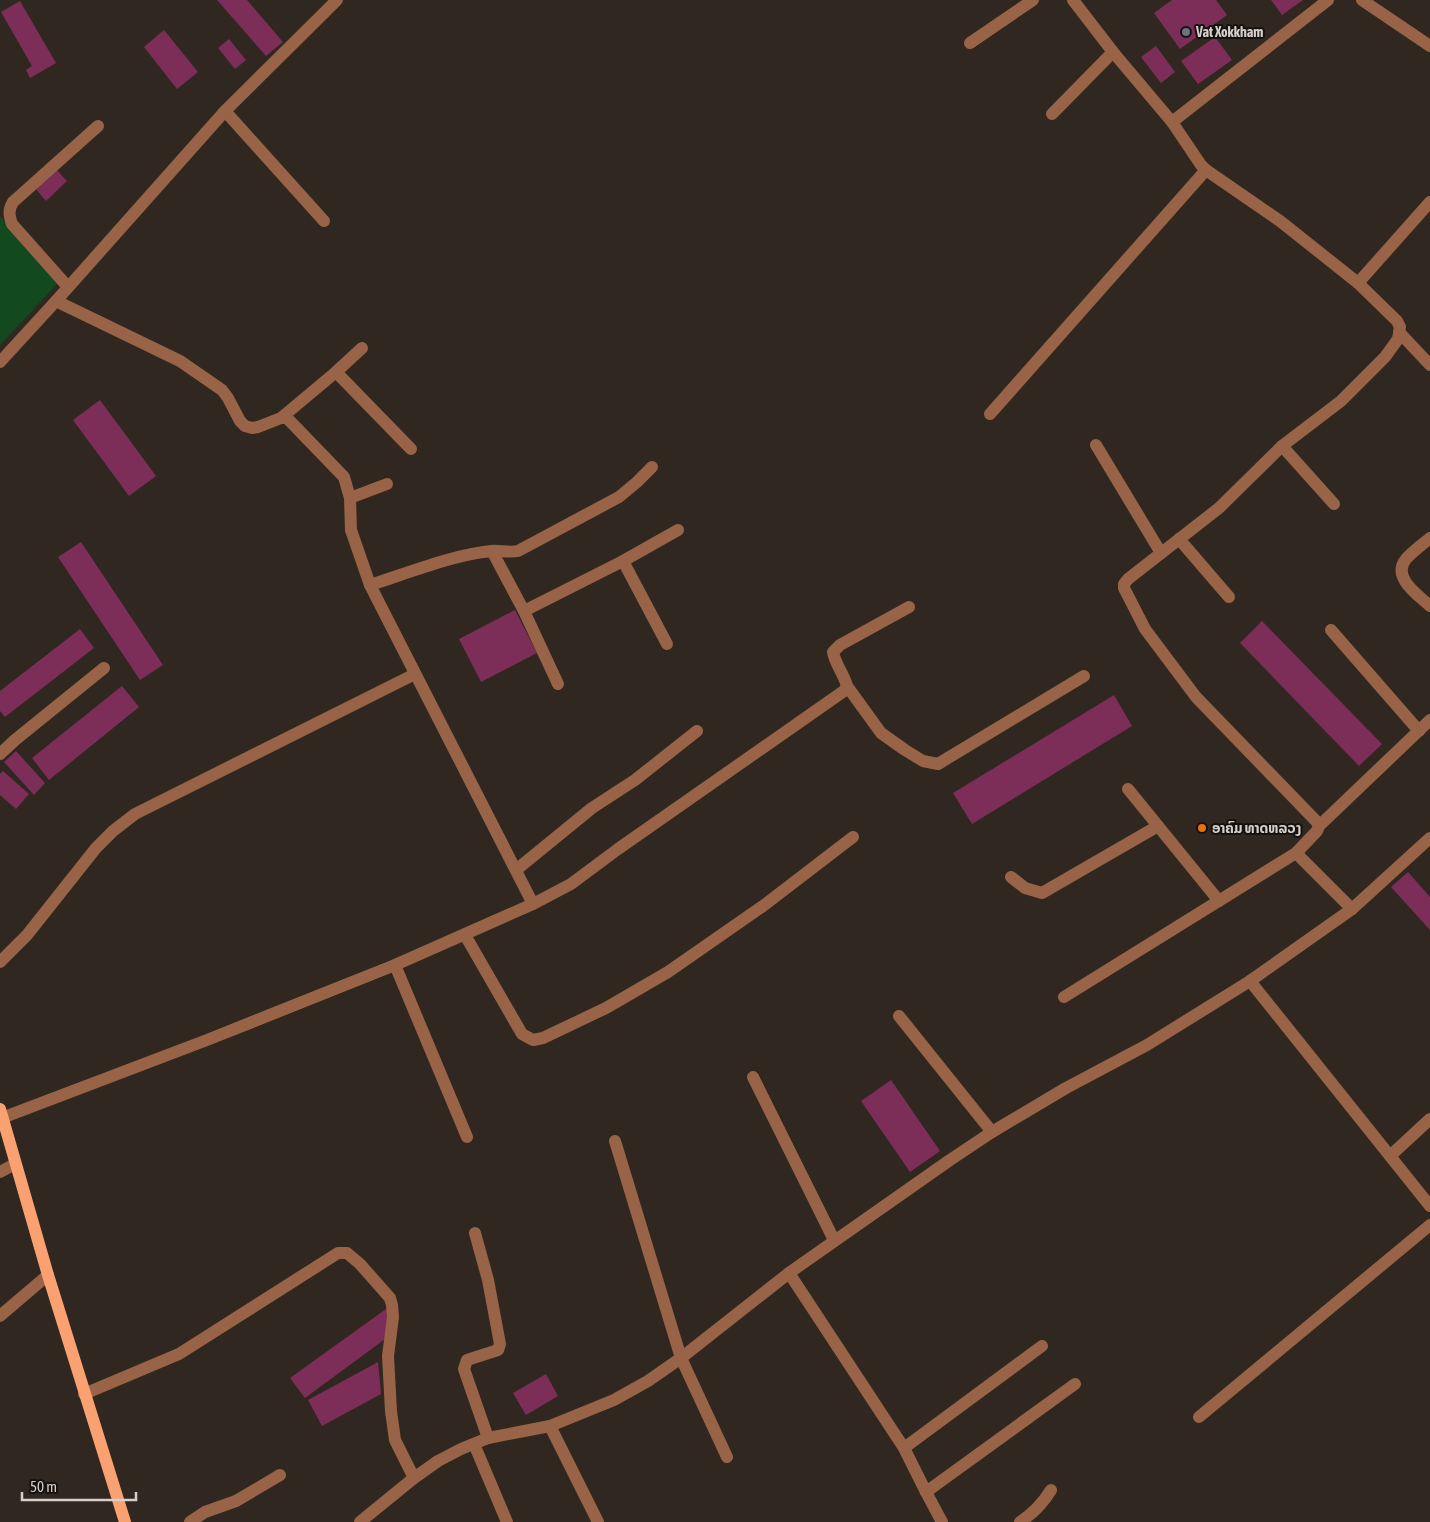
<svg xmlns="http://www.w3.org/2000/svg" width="1430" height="1522" font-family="'Asap Condensed','Noto Sans Lao',sans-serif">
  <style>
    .green { fill: #12491f }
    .building { fill: #7c2d58 }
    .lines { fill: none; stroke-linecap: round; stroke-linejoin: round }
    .minor { stroke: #986346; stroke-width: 12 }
    .major { stroke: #faa172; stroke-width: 12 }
    .worship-dot { fill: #6b7280; stroke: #15110e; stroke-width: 2 }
    .food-dot { fill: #e8710a; stroke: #15110e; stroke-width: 2 }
    .labels { text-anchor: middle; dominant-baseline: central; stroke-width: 4; stroke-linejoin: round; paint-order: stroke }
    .poi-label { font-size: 14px; font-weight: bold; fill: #d5d0cb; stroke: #15110e; text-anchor: start }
  </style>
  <rect width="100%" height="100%" fill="#302820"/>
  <path class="green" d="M0 216 58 283 0 345Z"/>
  <g class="building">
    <path d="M217 0H247L283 42 266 56Z"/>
    <path d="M1172 0H1216L1227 15 1180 49 1154 13Z"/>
    <path d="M1271 0H1303L1282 15Z"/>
    <path d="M20 1 56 63 30 78 26 70 32 66 1 12Z"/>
    <path d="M164 30 198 72 177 89 144 47Z"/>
    <path d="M1215 37 1232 60 1198 84 1181 61Z"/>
    <path d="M229 39 246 60 235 69 218 48Z"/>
    <path d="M1156 46 1175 72 1161 83 1141 57Z"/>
    <path d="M56 169 67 181 46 201 35 188Z"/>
    <path d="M100 400 156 476 129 496 73 420Z"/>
    <path d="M81 542 163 665 140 680 58 557Z"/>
    <path d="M515 610 537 653 481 682 459 639Z"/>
    <path d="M1262 621 1382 744 1359 766 1240 643Z"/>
    <path d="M80 629 94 648 5 717 0 711V691Z"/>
    <path d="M122 686 139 707 49 780 32 758Z"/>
    <path d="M1114 695 1132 726 972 824 953 793Z"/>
    <path d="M16 751 45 783 34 795 4 762Z"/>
    <path d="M3 771 29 794 16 809 0 795V774Z"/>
    <path d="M1408 872 1430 897V930L1391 887Z"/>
    <path d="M891 1080 940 1151 910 1172 861 1101Z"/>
    <path d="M386 1309 388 1312 385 1339 305 1398 290 1378Z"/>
    <path d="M378 1362 381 1394 322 1426 308 1400Z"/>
    <path d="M546 1374 558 1396 526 1415 513 1393Z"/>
  </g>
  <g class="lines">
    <g class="minor">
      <path d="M1362 0 1430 46"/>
      <path d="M970 43 1033 0"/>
      <path d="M225 111 324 221"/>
      <path d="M1052 114 1113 52"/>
      <path d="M1172 122 1328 0"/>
      <path d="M1358 283 1430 202"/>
      <path d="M68 287 12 224C9 215 8 210 13 202L98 126"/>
      <path d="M56 301 180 361 222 390 228 398 240 421 245 426 252 428 258 427 281 418H287L344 477 350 498 351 530 370 585 533 904"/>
      <path d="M1399 332 1430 365"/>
      <path d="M0 362 56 301 225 111 337 0"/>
      <path d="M336 372 411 449"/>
      <path d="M990 414 1206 170"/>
      <path d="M281 418 336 372 362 348"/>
      <path d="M1096 445 1161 553"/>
      <path d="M1282 446 1334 504"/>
      <path d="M350 498 387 484"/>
      <path d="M1430 538C1422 545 1413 551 1406 559 1391 577 1418 595 1430 606"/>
      <path d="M1179 539 1229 597"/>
      <path d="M492 551 524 611 558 684"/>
      <path d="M623 561 667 644"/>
      <path d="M370 585C408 573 452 555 491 551 500 550 509 553 518 551L619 497 637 482 652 467"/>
      <path d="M909 607 840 645 833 652C835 664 844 674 847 686L881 733 905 750 923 761 938 764 1084 676"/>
      <path d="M524 611 623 561 678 530"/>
      <path d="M1331 630 1419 731"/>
      <path d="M0 754 15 740 104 668"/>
      <path d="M1128 789 1219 901"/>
      <path d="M1319 826 1430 720"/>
      <path d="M1296 853 1352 909"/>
      <path d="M516 870 592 808 635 780 697 731"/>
      <path d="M1011 877 1025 888 1042 893 1158 826"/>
      <path d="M465 935 522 1034 533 1040 543 1038 606 1008 668 972 763 906 853 837"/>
      <path d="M0 962 27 935 96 848 113 831 135 814 415 674"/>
      <path d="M395 965 467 1137"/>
      <path d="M1250 981 1430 1206"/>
      <path d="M1064 997 1296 853 1317 831 1319 826 1316 821 1196 697 1145 629 1124 588V584L1128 579 1219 508 1282 446 1341 401 1385 357 1398 339 1400 327 1397 321 1358 283 1280 221 1206 170 1201 165 1172 122 1113 52 1073 0"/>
      <path d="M899 1016 992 1132"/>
      <path d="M753 1077 834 1240"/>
      <path d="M2 1118 207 1040 395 965 533 904 571 884 618 849 844 691 847 686"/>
      <path d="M615 1141 681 1358 727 1457"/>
      <path d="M1390 1156 1430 1119"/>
      <path d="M0 1172 15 1164"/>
      <path d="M475 1233 488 1280 500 1344 498 1350 467 1360 464 1369 488 1438"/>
      <path d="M789 1273 904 1448 926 1492 1075 1384"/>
      <path d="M0 1316 48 1275"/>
      <path d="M84 1394 179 1354 338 1253H347L360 1264 390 1298 392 1305 393 1317 388 1356 391 1411 395 1440 414 1478"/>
      <path d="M1199 1417 1430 1225"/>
      <path d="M550 1426 598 1522"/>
      <path d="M474 1444 507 1522"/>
      <path d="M904 1448 1042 1346"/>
      <path d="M926 1492 942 1522"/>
      <path d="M190 1522 205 1512 236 1501 280 1475"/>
      <path d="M360 1522 414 1478 438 1461 461 1449 488 1438 550 1426 614 1400 648 1381 681 1358 789 1273 950 1160 992 1132 1066 1088 1147 1045 1250 981 1352 909 1430 838"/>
      <path d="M1020 1522C1034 1513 1043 1503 1051 1490"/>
    </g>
    <path class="major" d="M0 1109 48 1275 125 1522"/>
  </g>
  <circle class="worship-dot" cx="1186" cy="32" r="5"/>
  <circle class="food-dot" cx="1202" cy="828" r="5"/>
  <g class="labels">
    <g class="poi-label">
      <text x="1196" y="32">Vat Xokkham</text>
      <text x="1212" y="828">ອາຄົມ ທາດຫລວງ</text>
    </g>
  </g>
  <path d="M22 1492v8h114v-8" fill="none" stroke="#d5d0cb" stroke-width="2.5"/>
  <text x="30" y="1492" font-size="15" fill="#d5d0cb" stroke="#15110e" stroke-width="4" paint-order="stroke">50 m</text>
</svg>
